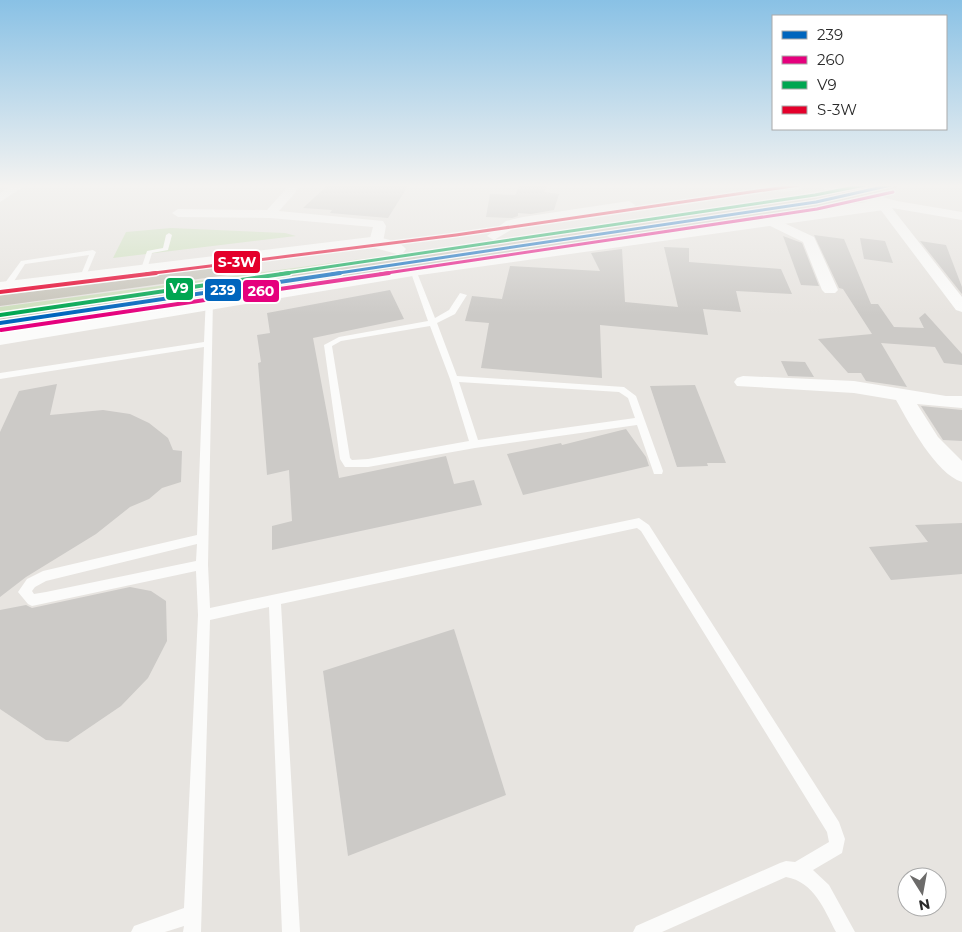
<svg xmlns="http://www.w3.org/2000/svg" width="962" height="932" font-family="Montserrat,sans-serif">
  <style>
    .green { fill: #cddfbd }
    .building { fill: #cccac7 }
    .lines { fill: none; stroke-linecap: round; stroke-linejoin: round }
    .lane { fill: #fbfbfa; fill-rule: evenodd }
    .street { fill: #fbfbfa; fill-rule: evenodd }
    .secondary { fill: #fbfbfa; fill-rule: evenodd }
    .primary { fill: #c7c4ba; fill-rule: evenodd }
    .bus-1-far1-casing { stroke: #fff; stroke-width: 5.5 }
    .bus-1-casing { stroke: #fff; stroke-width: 7 }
    .bus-2-far1-casing { stroke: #fff; stroke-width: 5.5 }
    .bus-2-casing { stroke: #fff; stroke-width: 7 }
    .bus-3-far1-casing { stroke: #fff; stroke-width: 5.5 }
    .bus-3-casing { stroke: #fff; stroke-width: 7 }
    .bus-4-far1-casing { stroke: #fff; stroke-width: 5.5 }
    .bus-4-casing { stroke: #fff; stroke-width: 7 }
    .bus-1-far1 { stroke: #0065bd; stroke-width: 3 }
    .bus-1 { stroke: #0065bd; stroke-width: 4 }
    .bus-2-far1 { stroke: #e5007d; stroke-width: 3 }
    .bus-2 { stroke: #e5007d; stroke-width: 4 }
    .bus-3-far1 { stroke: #00a651; stroke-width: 3 }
    .bus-3 { stroke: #00a651; stroke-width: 4 }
    .bus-4-far1 { stroke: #e4002b; stroke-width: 3 }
    .bus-4 { stroke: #e4002b; stroke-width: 4 }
    .line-badge { stroke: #fff; stroke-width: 2 }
    .badge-label { font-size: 14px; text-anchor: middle; font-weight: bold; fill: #fff }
  </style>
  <rect width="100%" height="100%" fill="#e7e4e0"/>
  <g class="green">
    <path d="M171 228 285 233 296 236 113 258 126 232Z"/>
    <path d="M467 245 468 248 0 317V307Z"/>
  </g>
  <g class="building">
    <path d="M328 185H385L408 186 388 218 330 213 332 210 303 208Z"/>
    <path d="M520 185H547L544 192 559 194 554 210 531 214 518 213V216L512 218 486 217 490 194 515 195Z"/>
    <path d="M814 235 844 239 871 304H878L894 327 924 328 919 318 925 313 962 354V365L944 363 935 347 881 343 907 387 866 381 861 373H848L818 339 872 334 843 289 839 288Z"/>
    <path d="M783 236 802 243 819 286 801 285Z"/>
    <path d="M860 238 885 241 893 263 864 259Z"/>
    <path d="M920 241 946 245 962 287V294Z"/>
    <path d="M664 247 689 248V262L781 269 792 294 736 291 741 312 703 309 708 335 600 325 602 378 481 368 489 323 465 321 472 296 502 299 510 266 600 271 591 253 622 249 625 302 678 307Z"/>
    <path d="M390 290 404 319 313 338 339 478 446 456 454 484 474 480 482 505 272 550V526L292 521 289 470 267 475 258 363 261 362 257 335 270 333 267 313Z"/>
    <path d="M781 361 805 362 814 377 788 376Z"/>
    <path d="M57 384 50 415 103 410 130 414 149 423 168 438 173 450 182 451 181 482 162 488 149 499 130 507 96 534 26 577 0 597V432L19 391Z"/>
    <path d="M695 385 726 463H707L708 466 677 467 650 386Z"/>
    <path d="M921 406 962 410V441L943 440Z"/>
    <path d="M626 429 646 457 649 466 523 495 507 454 561 443 562 445Z"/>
    <path d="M962 523V574L891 580 869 547 928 542 915 525Z"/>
    <path d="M130 587 151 591 166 601 167 641 148 678 121 706 68 742 46 740 0 709V610L26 605 32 608Z"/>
    <path d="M454 629 506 795 348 856 323 671Z"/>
  </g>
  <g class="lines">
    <g class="lane">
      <path d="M169 233 172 235 168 250 152 253 147 269 142 270 141 269 147 251 163 248 166 235Z"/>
      <path d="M93 250 96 252 85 278 80 277 89 255 25 264 9 289 2 287 21 261Z"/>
      <path d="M413 268 416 270 435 318 449 310 460 293 467 295 455 314 437 323 457 376 624 387 636 396 663 471 662 474H654L653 471 637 425 475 448 368 467H345L340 459 324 345 339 337 428 321 410 270ZM430 326 450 379 469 441 368 459 352 460 350 458 332 346 341 341ZM459 382 619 392 628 398 635 418 478 440Z"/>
      <path d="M206 296 213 298 208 565 210 608 639 518 649 525 839 822 845 839 842 853 813 870 829 885 855 932H836C824 909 814 882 786 877L662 932H633L636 926 780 863 786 861 795 862 829 842 827 832 641 531 637 528 281 604 300 932H282L269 607 210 620 201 932H183L184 926 165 932H131L134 926 184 908 198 615 196 571 32 606 28 604 18 592 27 579 43 571 197 535 204 347 0 379V373L204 342ZM197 544 196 561 46 592 34 594 32 591 35 587 46 581Z"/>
    </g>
    <g class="street">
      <path d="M13 185H26L0 202V193Z"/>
      <path d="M288 185H299L295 193 279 211 383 221 386 226 383 242 376 246 369 242 373 227 270 218 178 217 172 213 178 209 267 210 285 190Z"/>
      <path d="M891 200 962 212V220L892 208 962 297V312L956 310 877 205 879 202Z"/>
      <path d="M629 201 635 205 633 208 523 225 516 227 494 240 487 236 506 221 523 217Z"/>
      <path d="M767 215 814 237 838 290 835 293H825L822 290 803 242 762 222 761 219Z"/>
      <path d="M743 376 854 381 946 396H962V408L917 404 938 437 962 461V482C936 474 909 423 896 400L854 393 737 386 734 382 737 378Z"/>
    </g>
    <g class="secondary">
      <path d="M755 185H805C798 195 768 191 757 188Z"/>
      <path d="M821 185C847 182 873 195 897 201L899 204 891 209 413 276 0 345V331L413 264 867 202 823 188Z"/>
      <path d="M371 237C382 238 399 240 406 249L403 253 397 254 371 247 0 294V282Z"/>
    </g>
    <g class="primary">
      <path d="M876 185H898L896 188 816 207 0 329V317L816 197Z"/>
      <path d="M235 263 242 265 244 269 242 273 0 306V294Z"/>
    </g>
    <defs>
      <path id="bus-1-far1" d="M332 274 816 202 891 185"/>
      <path id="bus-1" d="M0 323 340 273"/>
      <path id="bus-2-far1" d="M380 274 817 209 893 192"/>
      <path id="bus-2" d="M1 330 389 273"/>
      <path id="bus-3-far1" d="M280 274 815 195 865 185"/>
      <path id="bus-3" d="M0 315 289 273"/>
      <path id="bus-4-far1" d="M146 274 456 235 799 185"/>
      <path id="bus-4" d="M0 292 156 273"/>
    </defs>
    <use href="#bus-1-far1" class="bus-1-far1-casing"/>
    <use href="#bus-1" class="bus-1-casing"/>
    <use href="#bus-2-far1" class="bus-2-far1-casing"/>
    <use href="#bus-2" class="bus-2-casing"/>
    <use href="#bus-3-far1" class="bus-3-far1-casing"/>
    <use href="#bus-3" class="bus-3-casing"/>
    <use href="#bus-4-far1" class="bus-4-far1-casing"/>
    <use href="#bus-4" class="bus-4-casing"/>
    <use href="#bus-1-far1" class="bus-1-far1"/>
    <use href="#bus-1" class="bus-1"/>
    <use href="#bus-2-far1" class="bus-2-far1"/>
    <use href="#bus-2" class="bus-2"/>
    <use href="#bus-3-far1" class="bus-3-far1"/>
    <use href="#bus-3" class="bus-3"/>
    <use href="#bus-4-far1" class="bus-4-far1"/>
    <use href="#bus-4" class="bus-4"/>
  </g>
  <linearGradient id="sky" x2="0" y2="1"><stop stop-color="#89c1e5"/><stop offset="0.59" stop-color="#f4f3f1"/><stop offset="1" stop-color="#f4f3f1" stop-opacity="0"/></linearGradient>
  <rect width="962" height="315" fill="url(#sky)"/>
  <g class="line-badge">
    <rect x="213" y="250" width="48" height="24" rx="5" fill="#e4002b"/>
    <rect x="165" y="277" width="29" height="24" rx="5" fill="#00a651"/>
    <rect x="204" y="278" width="38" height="24" rx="5" fill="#0065bd"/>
    <rect x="242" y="279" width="38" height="24" rx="5" fill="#e5007d"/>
  </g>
  <g class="badge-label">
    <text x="237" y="267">S-3W</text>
    <text x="179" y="293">V9</text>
    <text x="223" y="295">239</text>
    <text x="261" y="296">260</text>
  </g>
  <rect x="772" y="15" width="175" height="115" fill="#ffffff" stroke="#aaaaaa"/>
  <rect x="782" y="31" width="25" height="8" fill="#0065bd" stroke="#aaaaaa"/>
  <text x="817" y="40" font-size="15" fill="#2a2a2a">239</text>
  <rect x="782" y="56" width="25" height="8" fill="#e5007d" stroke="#aaaaaa"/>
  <text x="817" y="65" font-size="15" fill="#2a2a2a">260</text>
  <rect x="782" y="81" width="25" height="8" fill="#00a651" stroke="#aaaaaa"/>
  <text x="817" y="90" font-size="15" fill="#2a2a2a">V9</text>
  <rect x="782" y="106" width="25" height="8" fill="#e4002b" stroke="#aaaaaa"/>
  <text x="817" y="115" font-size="15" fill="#2a2a2a">S-3W</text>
  <g transform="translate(922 892) rotate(169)"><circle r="24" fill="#ffffff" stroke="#aaaaaa"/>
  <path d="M0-4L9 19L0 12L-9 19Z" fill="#6c6b6a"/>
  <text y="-8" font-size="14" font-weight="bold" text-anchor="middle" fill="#2a2a2a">N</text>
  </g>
</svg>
